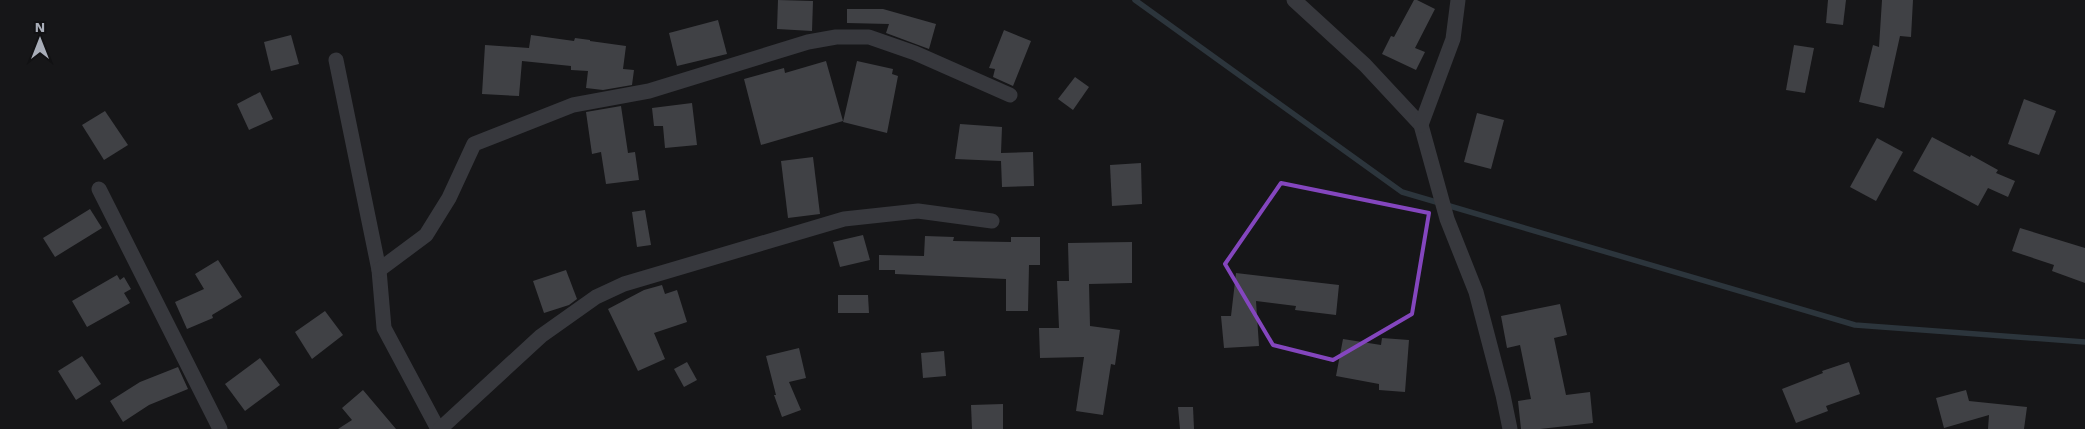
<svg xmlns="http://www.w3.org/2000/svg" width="2085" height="429" font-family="'Work Sans',sans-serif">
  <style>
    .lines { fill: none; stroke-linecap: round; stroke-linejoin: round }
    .stream { stroke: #2c353c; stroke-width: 5.5 }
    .building { fill: #404145 }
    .street { stroke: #37383d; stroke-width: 15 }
    .marked { fill: none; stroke: #8446be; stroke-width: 4; stroke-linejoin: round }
  </style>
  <rect width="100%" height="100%" fill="#161618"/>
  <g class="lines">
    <path class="stream" d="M1135 0 1402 192 1855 325 2085 342"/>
  </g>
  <g class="building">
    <path d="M778 0 813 1 812 31 777 29Z"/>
    <path d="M1414 0H1417L1435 9 1415 48 1425 52 1416 70 1382 54 1391 36 1394 37Z"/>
    <path d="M1828 0H1846L1843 25 1826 23Z"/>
    <path d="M1882 0H1913L1911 37 1900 36 1884 108 1859 102 1873 45 1879 47Z"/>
    <path d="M847 9H883L936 24 929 49 886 33 889 24 847 23Z"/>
    <path d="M718 20 727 54 677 66 669 33Z"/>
    <path d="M1004 30 1031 41 1013 86 993 77 995 69 989 68Z"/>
    <path d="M291 35 299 64 271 71 264 42Z"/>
    <path d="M531 35 574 41 575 38 590 40V41L626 46 623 69 634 70 632 85 603 90 586 88 588 71 571 70V66L522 61 519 96 482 94 485 45 529 48Z"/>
    <path d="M1794 45 1814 48 1805 93 1786 90Z"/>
    <path d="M826 61 843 121 761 145 744 79 784 68 785 73Z"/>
    <path d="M857 61 893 69 892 74 898 76 887 133 843 122Z"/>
    <path d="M1075 77 1089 87 1073 110 1058 99Z"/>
    <path d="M260 92 273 119 249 130 237 104Z"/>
    <path d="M2024 99 2056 111 2039 155 2008 144Z"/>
    <path d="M692 103 697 145 665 148 663 126H654L652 108Z"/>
    <path d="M621 106 628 153 635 152 639 180 606 184 601 152 592 154 586 112Z"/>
    <path d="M105 111 128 145 104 160 82 125Z"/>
    <path d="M1477 113 1504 120 1491 169 1464 162Z"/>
    <path d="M960 124 1002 127 1001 153 1033 152 1034 186 1002 187 1001 161 955 159Z"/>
    <path d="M1932 137 1970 157 1971 155 1998 170 1996 173 2015 181 2008 197 1988 188 1978 206 1913 171Z"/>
    <path d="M1877 138 1903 152 1876 201 1850 187Z"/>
    <path d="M813 157 820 214 788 218 781 161Z"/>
    <path d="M1141 163 1142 204 1112 206 1110 165Z"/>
    <path d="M90 209 102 228 55 257 43 238Z"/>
    <path d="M645 210 651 245 637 247 632 212Z"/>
    <path d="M2020 228 2085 248V283L2052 271 2054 265 2012 251Z"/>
    <path d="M863 235 870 260 840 267 833 242Z"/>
    <path d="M925 236 954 237 953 241 1011 242V237H1040V265H1029L1028 311H1006V279L895 274V270H879V255L924 256Z"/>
    <path d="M1132 242V283L1089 284 1090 326 1120 330 1115 365 1111 364 1103 415 1076 411 1084 357 1040 358 1039 328H1059L1057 281H1069L1068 243Z"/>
    <path d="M218 260 242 297 212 315 213 318 187 329 175 302 204 289 195 274Z"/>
    <path d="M566 270 577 299 569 305 544 313 533 281Z"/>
    <path d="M1236 273 1339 285 1336 315 1295 310 1296 306 1256 301 1259 346 1224 348 1221 316H1231Z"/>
    <path d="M117 275 120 280 124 277 131 289 124 293 130 303 87 327 72 301Z"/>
    <path d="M662 285 665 294 677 290 687 322 654 333 665 359 638 371 608 309 644 290Z"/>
    <path d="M838 295H868L869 313H838Z"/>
    <path d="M1560 304 1567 335 1554 338 1566 395 1590 392 1593 423 1540 429H1521L1518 401 1531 399 1520 345 1507 348 1501 316Z"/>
    <path d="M325 311 343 335 312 359 295 332Z"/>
    <path d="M1382 338 1409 340 1405 392 1379 390V384L1336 376 1343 339 1381 345Z"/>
    <path d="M799 348 806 378 789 382 801 410 782 417 774 395H776L766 356Z"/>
    <path d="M944 351 946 376 923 378 921 353Z"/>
    <path d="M82 356 101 384 76 400 58 371Z"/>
    <path d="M260 358 280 385 245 411 225 384Z"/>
    <path d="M687 362 697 380 684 387 674 369Z"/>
    <path d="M1849 362 1860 394 1826 406 1828 411 1796 423 1782 389 1823 373 1822 371Z"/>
    <path d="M178 367 188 389 149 405 123 422 110 401 140 382Z"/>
    <path d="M363 390 396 429H338L352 420 342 408Z"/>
    <path d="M1966 390 1969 401 2027 407 2024 429H1988L1989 415 1944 428 1936 398Z"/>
    <path d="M1003 404V429H972L971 405Z"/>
    <path d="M1178 407H1193L1194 429H1180Z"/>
  </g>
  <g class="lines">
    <g class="street">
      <path d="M1294 0 1365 65 1421 125 1447 219 1476 292 1503 395 1510 429"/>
      <path d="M336 60 379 270 384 328 438 429"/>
      <path d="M1421 125 1453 39 1458 0"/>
      <path d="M99 189 220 429"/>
      <path d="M379 270 426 235 449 198 474 144 573 105 649 91 808 42 836 37H869L915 53 1010 95"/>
      <path d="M440 429 541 336 596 297 624 284 844 219 918 211 992 221"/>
    </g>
  </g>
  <path class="marked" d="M1281 183 1429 213 1412 314 1333 360 1273 345 1225 264Z"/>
  <g transform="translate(40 40)" stroke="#111113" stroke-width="4" paint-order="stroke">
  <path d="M0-4L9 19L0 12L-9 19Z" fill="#a8adb8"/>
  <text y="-8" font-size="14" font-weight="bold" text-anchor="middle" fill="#a8adb8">N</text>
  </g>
</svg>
